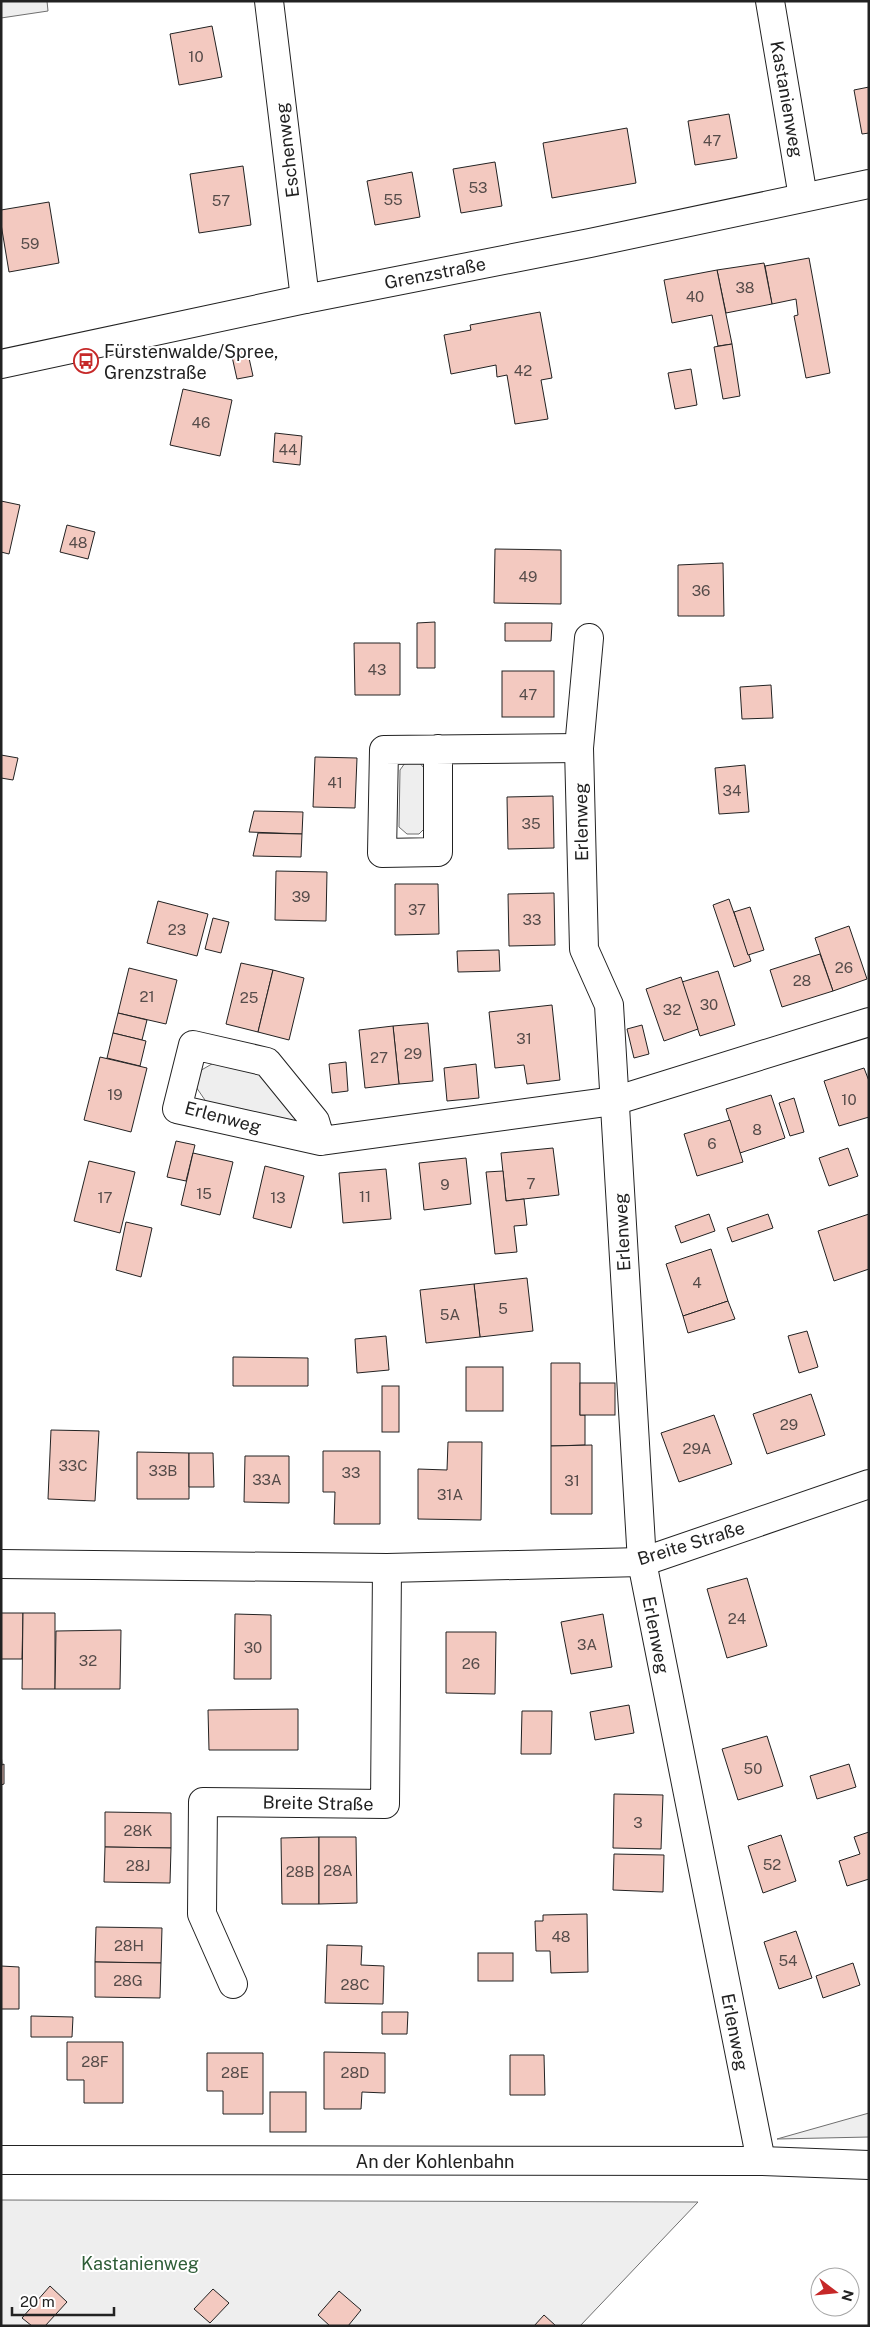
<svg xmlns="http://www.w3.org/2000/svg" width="870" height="2327" font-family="'Public Sans',sans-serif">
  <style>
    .green { fill: #eee; stroke: #6f6f6f }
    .building { fill: #f3c9c0; stroke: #222 }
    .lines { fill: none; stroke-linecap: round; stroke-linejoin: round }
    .minor-casing { stroke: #222; stroke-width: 30 }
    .minor { stroke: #fff; stroke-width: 28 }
    .labels { text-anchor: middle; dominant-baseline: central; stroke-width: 4; stroke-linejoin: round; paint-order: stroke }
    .number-label { font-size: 15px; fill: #564c4a }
    .street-label { font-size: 18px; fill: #222; stroke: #fff }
    .poi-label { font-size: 18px; fill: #222; stroke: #fff; text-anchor: start }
    .park-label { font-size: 18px; fill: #2f5e38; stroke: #fff }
  </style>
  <rect width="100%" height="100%" fill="#fff"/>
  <g class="green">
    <path d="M1 1H47L48 11 1 18Z"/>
    <path d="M418 761 424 768V829L419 834H407L399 827 400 770 405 763Z"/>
    <path d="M217 1061 259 1071 295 1119 296 1124 207 1103 194 1084 198 1072Z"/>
    <path d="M869 2113V2137L777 2139Z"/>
    <path d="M1 2200 698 2202 580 2326H1Z"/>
  </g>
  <g class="building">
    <path d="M212 26 222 77 179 85 170 34Z"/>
    <path d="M869 87V133L862 134 854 90Z"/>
    <path d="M729 114 737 158 695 165 688 121Z"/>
    <path d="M627 128 636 183 552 198 543 143Z"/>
    <path d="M495 162 502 206 461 213 453 169Z"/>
    <path d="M243 166 251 225 199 233 190 174Z"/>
    <path d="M412 172 420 217 375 225 367 181Z"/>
    <path d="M49 202 59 263 9 272 1 224V210Z"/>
    <path d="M809 258 830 373 806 378 794 316 798 315 796 299 772 304 765 266Z"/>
    <path d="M764 263 772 304 726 313 717 270Z"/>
    <path d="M717 270 732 344 718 346 712 315 672 323 664 280Z"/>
    <path d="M540 312 552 378 541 380 548 419 515 424 507 375 497 377 496 365 451 374 444 335 471 330 470 325Z"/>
    <path d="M732 344 740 396 723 399 714 347Z"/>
    <path d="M247 349 253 376 237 379 231 352Z"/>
    <path d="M691 369 697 405 675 409 668 373Z"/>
    <path d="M183 389 232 400 220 456 170 445Z"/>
    <path d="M275 433 302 436 300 465 273 462Z"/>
    <path d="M1 501 20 505 9 554 1 552Z"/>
    <path d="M67 525 95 532 88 559 60 552Z"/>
    <path d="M495 549 561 550V604L494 603Z"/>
    <path d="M723 563 724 616H678V565Z"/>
    <path d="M435 622V668H417V623Z"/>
    <path d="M505 623H552L551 641H505Z"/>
    <path d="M354 643H400V695H355Z"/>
    <rect x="502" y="671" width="52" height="46"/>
    <path d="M771 685 773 718 742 719 740 687Z"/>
    <path d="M1 755 18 758 13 780 1 778Z"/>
    <path d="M315 757 357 758 355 808 313 807Z"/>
    <path d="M745 765 749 812 719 814 715 768Z"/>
    <path d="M553 796 554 848 508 849 507 797Z"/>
    <path d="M254 811 303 812 302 834 249 832Z"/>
    <path d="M258 833 302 834 301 857 253 856Z"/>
    <path d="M276 871 327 872 326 921 275 920Z"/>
    <path d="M395 884H438L439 934 395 935Z"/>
    <path d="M554 893 555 945 509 946 508 894Z"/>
    <path d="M729 899 751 961 734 967 713 905Z"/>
    <path d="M158 901 208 914 197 956 147 943Z"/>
    <path d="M750 907 764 950 748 955 734 912Z"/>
    <path d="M213 918 229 922 221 953 205 949Z"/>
    <path d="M849 926 867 979 833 991 815 938Z"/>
    <path d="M499 950 500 971 458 972 457 951Z"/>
    <path d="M820 954 833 991 782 1007 770 970Z"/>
    <path d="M241 963 273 970 258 1032 226 1024Z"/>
    <path d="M129 968 177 980 166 1024 118 1013Z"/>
    <path d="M273 970 304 978 289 1040 258 1032Z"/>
    <path d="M718 971 735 1025 700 1036 682 982Z"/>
    <path d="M681 977 698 1029 664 1041 646 989Z"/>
    <path d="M552 1005 560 1080 527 1084 524 1065 495 1068 489 1012Z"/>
    <path d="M118 1013 147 1020 142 1040 113 1033Z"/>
    <path d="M428 1023 433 1081 399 1084 393 1026Z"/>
    <path d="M642 1025 649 1054 634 1058 627 1029Z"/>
    <path d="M393 1026 399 1084 365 1088 359 1030Z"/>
    <path d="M113 1033 146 1041 140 1066 107 1058Z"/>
    <path d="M100 1057 147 1068 131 1132 84 1120Z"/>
    <path d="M346 1062 348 1091 332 1093 329 1064Z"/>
    <path d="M476 1064 479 1098 447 1101 444 1068Z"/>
    <path d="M864 1068 869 1081V1117L839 1126 824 1081Z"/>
    <path d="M771 1095 785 1138 740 1153 726 1109Z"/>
    <path d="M794 1098 804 1132 790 1136 779 1103Z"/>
    <path d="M730 1120 743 1162 697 1176 684 1134Z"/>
    <path d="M176 1141 195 1145 186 1181 167 1177Z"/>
    <path d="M553 1148 559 1195 506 1201 501 1153Z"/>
    <path d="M848 1148 858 1176 829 1186 819 1158Z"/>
    <path d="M193 1153 233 1162 220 1215 181 1205Z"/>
    <path d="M466 1158 471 1204 424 1210 419 1163Z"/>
    <path d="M89 1161 135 1172 120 1233 74 1221Z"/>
    <path d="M265 1166 304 1176 291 1228 253 1218Z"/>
    <path d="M386 1169 391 1219 343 1223 339 1173Z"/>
    <path d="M503 1171 506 1201 524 1199 527 1225 514 1226 517 1252 495 1254 486 1172Z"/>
    <path d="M709 1214 715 1231 681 1243 675 1226Z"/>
    <path d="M768 1214 773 1228 732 1242 727 1228Z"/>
    <path d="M869 1214V1269L834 1281 818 1231Z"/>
    <path d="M126 1222 152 1228 141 1277 116 1270Z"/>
    <path d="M711 1249 728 1301 683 1316 666 1264Z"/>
    <path d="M527 1278 533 1331 480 1337 474 1284Z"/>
    <path d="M474 1284 480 1337 426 1343 420 1290Z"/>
    <path d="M728 1301 735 1319 688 1333 683 1316Z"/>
    <path d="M807 1331 818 1367 799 1373 788 1336Z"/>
    <path d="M386 1336 389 1370 357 1373 355 1339Z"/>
    <path d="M233 1357 308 1358V1386H233Z"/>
    <path d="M551 1363H580V1415H585V1445L551 1446Z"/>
    <rect x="466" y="1367" width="37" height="44"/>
    <rect x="580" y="1383" width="35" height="32"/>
    <rect x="382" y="1386" width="17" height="46"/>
    <path d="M811 1394 825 1435 767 1454 753 1414Z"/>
    <path d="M714 1415 732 1464 679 1482 661 1433Z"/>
    <path d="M51 1430 99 1431 95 1501 48 1499Z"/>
    <path d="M448 1442H482L481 1520 418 1519V1469L447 1470Z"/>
    <path d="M592 1445V1514H551V1446Z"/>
    <path d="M323 1451H380V1524H334L335 1492H323Z"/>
    <path d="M137 1452 189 1453V1499H137Z"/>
    <path d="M189 1453H213L214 1487H189Z"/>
    <path d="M245 1456H289V1503L244 1502Z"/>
    <path d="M747 1578 767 1646 727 1658 707 1589Z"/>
    <path d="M1 1613H23L22 1659H1Z"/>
    <path d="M23 1613H55V1689H22Z"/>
    <path d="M235 1614 271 1615V1679H234Z"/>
    <path d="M603 1614 612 1667 571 1674 561 1622Z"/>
    <path d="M121 1630 120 1689H55L56 1631Z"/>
    <path d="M446 1632H496L495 1694 446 1693Z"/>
    <path d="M629 1705 634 1733 595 1740 590 1712Z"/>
    <path d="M298 1709V1750H209L208 1710Z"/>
    <path d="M522 1711H552L551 1754H521Z"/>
    <path d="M767 1736 783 1786 738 1800 722 1749Z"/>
    <path d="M1 1752 2 1765 4 1764V1784L1 1785Z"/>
    <path d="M849 1764 856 1787 817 1799 810 1776Z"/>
    <path d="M614 1794 663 1795 661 1849 613 1848Z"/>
    <path d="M105 1812 171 1813V1848L105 1847Z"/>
    <path d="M869 1832V1879L847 1886 839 1861 860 1854 854 1837Z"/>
    <path d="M781 1835 796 1881 763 1893 748 1846Z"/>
    <path d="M319 1837V1904H282L281 1838Z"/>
    <path d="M319 1837H356L357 1903 319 1904Z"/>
    <path d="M105 1847 171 1848 170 1883 104 1882Z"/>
    <path d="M614 1854 664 1855 663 1892 613 1890Z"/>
    <path d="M587 1914 588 1972 551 1973 550 1951H536L535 1921H543V1915Z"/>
    <path d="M96 1927 162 1928 161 1963 95 1962Z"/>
    <path d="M796 1931 812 1978 779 1989 764 1942Z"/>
    <path d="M327 1945 362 1946 361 1965 384 1966 383 2004 325 2003Z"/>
    <rect x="478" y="1953" width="35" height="28"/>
    <path d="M95 1962 161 1963 160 1998 95 1997Z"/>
    <path d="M853 1963 860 1985 823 1998 816 1976Z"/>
    <path d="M1 1966 19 1967V2009H1Z"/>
    <path d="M382 2012H408L407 2034H382Z"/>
    <path d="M31 2016 73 2017 72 2037H31Z"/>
    <path d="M67 2042H123V2103H84V2080H67Z"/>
    <path d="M324 2052 385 2053V2093L362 2092 361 2109H324Z"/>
    <path d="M207 2053H263V2114H223V2091H207Z"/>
    <path d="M510 2055H544L545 2095H510Z"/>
    <rect x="270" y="2092" width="36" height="40"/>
    <path d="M50 2286 67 2302 45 2326H32L22 2318Z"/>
    <path d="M213 2289 229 2303 210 2323 194 2309Z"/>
    <path d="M339 2291 361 2310 348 2326H330L318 2315Z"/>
    <path d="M544 2315 556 2326H534Z"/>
  </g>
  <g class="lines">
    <defs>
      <g id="minor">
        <path d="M269 1 305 299"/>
        <path d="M770 1 803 197"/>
        <path d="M1 364 305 299 590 243 869 184"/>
        <path d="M589 638 579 748 584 949 609 1005 642 1562 761 2161"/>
        <path d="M438 749V852L382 853 384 750 579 748"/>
        <path d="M321 1141 315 1121 267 1062 193 1045 177 1109 321 1141 614 1101 869 1022"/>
        <path d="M1 1564 387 1568 642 1562 869 1484"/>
        <path d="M233 1984 202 1914 203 1802 385 1804 387 1568"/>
        <path d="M1 2160 761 2161 869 2165"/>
      </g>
    </defs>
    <use href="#minor" class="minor-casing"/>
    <use href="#minor" class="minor"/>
  </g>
  <defs>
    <symbol id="bus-ring" viewBox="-11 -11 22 22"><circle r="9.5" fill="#fff" stroke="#c62828" stroke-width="1.5"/><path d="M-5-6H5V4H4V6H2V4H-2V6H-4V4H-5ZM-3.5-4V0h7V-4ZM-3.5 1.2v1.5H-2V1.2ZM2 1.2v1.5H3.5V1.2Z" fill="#c62828"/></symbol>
  </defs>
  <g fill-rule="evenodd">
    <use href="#bus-ring" x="72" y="347" width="28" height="28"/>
  </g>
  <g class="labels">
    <g class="number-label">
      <text x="196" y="56">10</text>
      <text x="712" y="140">47</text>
      <text x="478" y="187">53</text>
      <text x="393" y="199">55</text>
      <text x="221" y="200">57</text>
      <text x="30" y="243">59</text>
      <text x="745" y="287">38</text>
      <text x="695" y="296">40</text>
      <text x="523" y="370">42</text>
      <text x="201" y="422">46</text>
      <text x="288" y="449">44</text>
      <text x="78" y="542">48</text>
      <text x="528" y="576">49</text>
      <text x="701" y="590">36</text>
      <text x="377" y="669">43</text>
      <text x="528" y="694">47</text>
      <text x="335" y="782">41</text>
      <text x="732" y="790">34</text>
      <text x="531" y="823">35</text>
      <text x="301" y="896">39</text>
      <text x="417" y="909">37</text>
      <text x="532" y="919">33</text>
      <text x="177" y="929">23</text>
      <text x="844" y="967">26</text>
      <text x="802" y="980">28</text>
      <text x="147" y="996">21</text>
      <text x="249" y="997">25</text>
      <text x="709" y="1004">30</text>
      <text x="672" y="1009">32</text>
      <text x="524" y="1038">31</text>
      <text x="413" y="1053">29</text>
      <text x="379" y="1057">27</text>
      <text x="115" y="1094">19</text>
      <text x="849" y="1099">10</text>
      <text x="757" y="1129">8</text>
      <text x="712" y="1143">6</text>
      <text x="531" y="1183">7</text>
      <text x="445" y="1184">9</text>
      <text x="204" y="1193">15</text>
      <text x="365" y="1196">11</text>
      <text x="105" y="1197">17</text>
      <text x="278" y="1197">13</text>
      <text x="697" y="1282">4</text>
      <text x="503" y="1308">5</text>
      <text x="450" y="1314">5A</text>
      <text x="789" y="1424">29</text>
      <text x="697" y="1448">29A</text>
      <text x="73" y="1465">33C</text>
      <text x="163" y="1470">33B</text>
      <text x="351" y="1472">33</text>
      <text x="267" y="1479">33A</text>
      <text x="572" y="1480">31</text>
      <text x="450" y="1494">31A</text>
      <text x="737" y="1618">24</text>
      <text x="587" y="1644">3A</text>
      <text x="253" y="1647">30</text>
      <text x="88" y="1660">32</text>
      <text x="471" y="1663">26</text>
      <text x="753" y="1768">50</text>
      <text x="638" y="1822">3</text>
      <text x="138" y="1830">28K</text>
      <text x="772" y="1864">52</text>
      <text x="138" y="1865">28J</text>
      <text x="338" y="1870">28A</text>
      <text x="300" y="1871">28B</text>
      <text x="561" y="1936">48</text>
      <text x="129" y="1945">28H</text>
      <text x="788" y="1960">54</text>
      <text x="128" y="1980">28G</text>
      <text x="355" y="1984">28C</text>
      <text x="95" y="2061">28F</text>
      <text x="235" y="2072">28E</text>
      <text x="355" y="2072">28D</text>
    </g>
    <g class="street-label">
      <text transform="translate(787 99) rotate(80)">Kastanienweg</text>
      <text transform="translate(287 150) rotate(-97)">Eschenweg</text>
      <text transform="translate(435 273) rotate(-11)">Grenzstraße</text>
      <text transform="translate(581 822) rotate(-91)">Erlenweg</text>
      <text transform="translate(223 1117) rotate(15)">Erlenweg</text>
      <text transform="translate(622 1232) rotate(-93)">Erlenweg</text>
      <text transform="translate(691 1543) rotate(-17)">Breite Straße</text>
      <text transform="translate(656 1635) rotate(79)">Erlenweg</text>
      <text transform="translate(318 1803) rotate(1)">Breite Straße</text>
      <text transform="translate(735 2032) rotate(79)">Erlenweg</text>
      <text x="435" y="2161">An der Kohlenbahn</text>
    </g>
    <g class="poi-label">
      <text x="104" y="351">Fürstenwalde/Spree,<tspan x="104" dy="21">Grenzstraße</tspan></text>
    </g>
    <g class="park-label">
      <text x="140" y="2263">Kastanienweg</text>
    </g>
  </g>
  <rect width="870" height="2327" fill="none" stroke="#222222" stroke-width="5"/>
  <g transform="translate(835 2292) rotate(106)"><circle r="24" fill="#ffffff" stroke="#a7a7a7"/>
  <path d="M0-4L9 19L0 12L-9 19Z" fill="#c62828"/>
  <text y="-8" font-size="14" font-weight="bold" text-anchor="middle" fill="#222222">N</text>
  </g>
  <path d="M12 2307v8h102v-8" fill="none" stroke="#222222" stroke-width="2.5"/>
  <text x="20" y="2307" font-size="15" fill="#222222" stroke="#ffffff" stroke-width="4" paint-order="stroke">20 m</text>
</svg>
